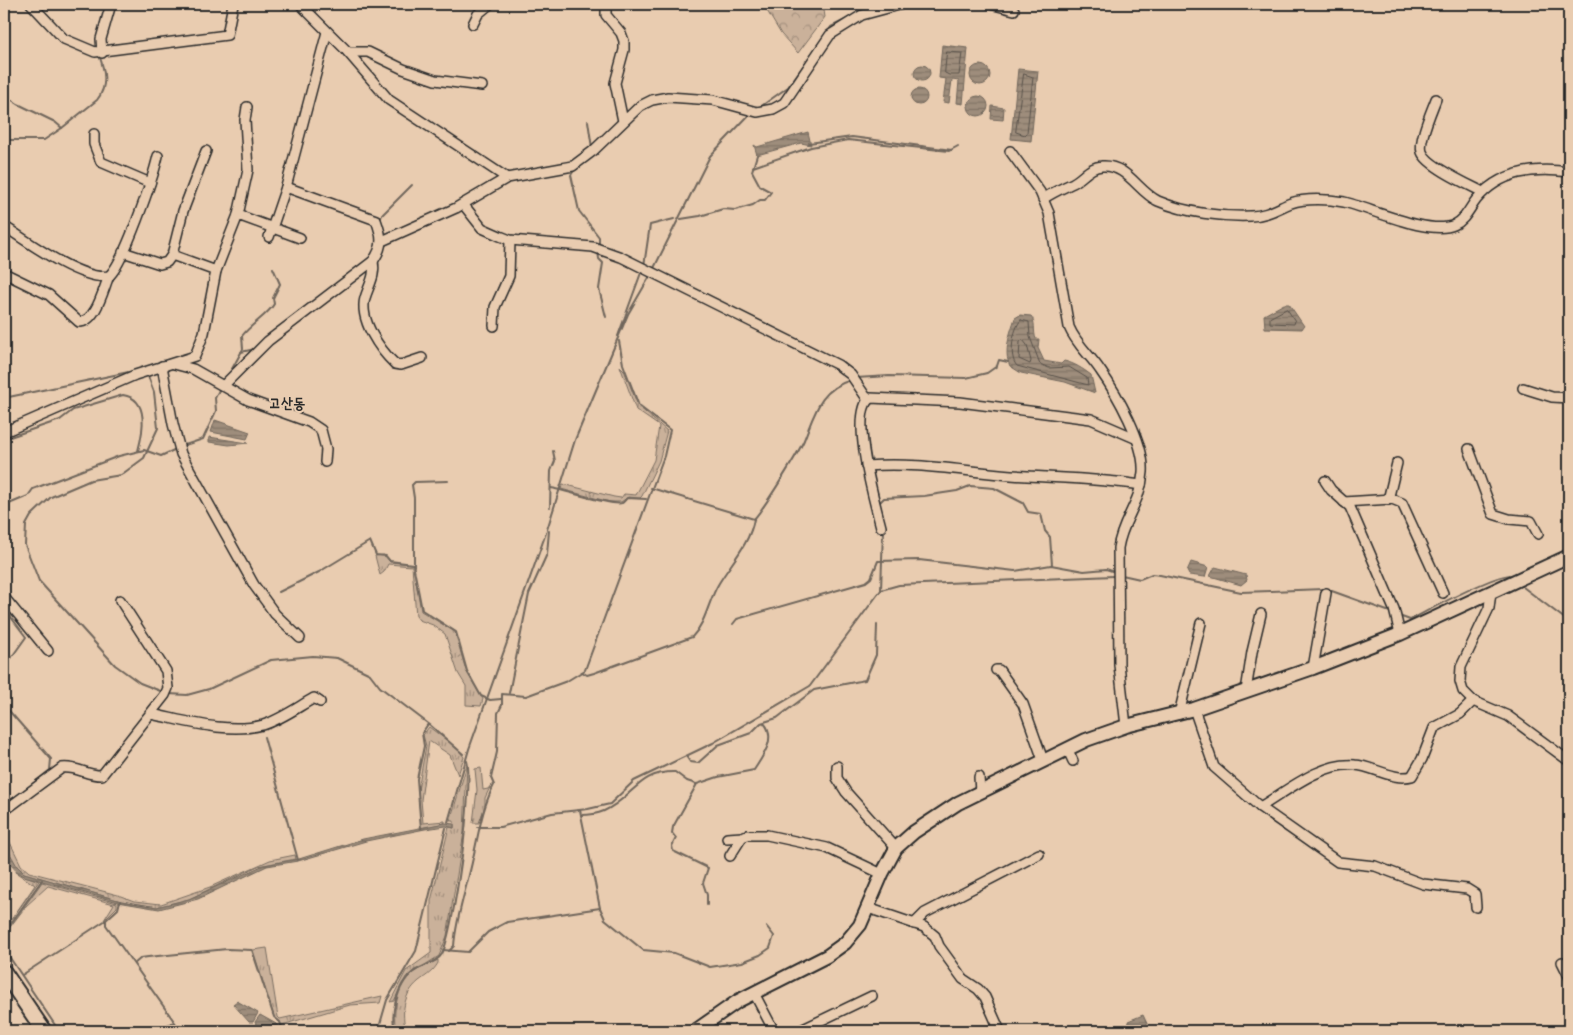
<svg xmlns="http://www.w3.org/2000/svg" width="1573" height="1035" font-family="'Playpen Sans','Poor Story',sans-serif">
  <style>
    .grass { fill: url(#grass-tufts); stroke: #7a6e62 }
    .forest { fill: url(#forest-crowns); stroke: #7a6e62 }
    .water { fill: url(#water-rules); stroke: #70665b }
    .lines { fill: none; stroke-linecap: round; stroke-linejoin: round }
    .shore { stroke: #59524b; stroke-width: 1 }
    .stream { stroke: #70665b; stroke-width: 2 }
    .street-casing { stroke: #2b2b2b; stroke-width: 12 }
    .secondary-casing { stroke: #2b2b2b; stroke-width: 16 }
    .primary-casing { stroke: #2b2b2b; stroke-width: 18 }
    .street { stroke: #e9ccb0; stroke-width: 9 }
    .secondary { stroke: #e9ccb0; stroke-width: 12 }
    .primary { stroke: #e9ccb0; stroke-width: 14 }
    .labels { text-anchor: middle; dominant-baseline: central; stroke-width: 4; stroke-linejoin: round; paint-order: stroke }
    .quarter-label { font-size: 15px; font-weight: bold; fill: #2b2b2b; stroke: #e9ccb0 }
  </style>
  <defs>
    <pattern id="grass-tufts" width="24" height="20" patternUnits="userSpaceOnUse" patternTransform="scale(1.25)"><rect width="24" height="20" fill="#cab19a"/><path d="M3 7l-1-3M5 7V3M7 7l1-3M15 17l-1-3M17 17v-4M19 17l1-3" fill="none" stroke="#a4907e"/></pattern>
    <pattern id="forest-crowns" width="20" height="18" patternUnits="userSpaceOnUse" patternTransform="scale(1.25)"><rect width="20" height="18" fill="#cab19a"/><path d="M2 6a3 3 0 1 1 6 0M12 15a3 3 0 1 1 6 0" fill="none" stroke="#a4907e"/></pattern>
    <pattern id="water-rules" width="6" height="5" patternUnits="userSpaceOnUse" patternTransform="scale(1.25)"><rect width="6" height="5" fill="#9e8d7b"/><path d="M0 2.5h6" fill="none" stroke="#817365"/></pattern>
  </defs>
  <rect width="100%" height="100%" fill="#e9ccb0"/>
  <filter id="ink" filterUnits="userSpaceOnUse"><feTurbulence type="fractalNoise" baseFrequency=".02" numOctaves="2"/><feDisplacementMap in="SourceGraphic" scale="10" xChannelSelector="R" yChannelSelector="G"/><feConvolveMatrix kernelMatrix="1 2 1 2 8 2 1 2 1" color-interpolation-filters="sRGB"/></filter>
  <g filter="url(#ink)">
    <g class="grass">
      <path d="M620 366 624 370 638 406 667 431 659 461 642 496 640 498 628 497 621 502H610L561 489 563 484 614 497 621 498 624 494 636 495 654 460 659 426 636 410Z"/>
      <path d="M384 555 390 562 413 564 421 611 455 632 466 671 483 699 481 706 466 705V686L458 673 445 634 433 625 419 620 416 616 412 566 388 564 384 572 380 575 375 556Z"/>
      <path d="M429 727 457 748 464 757 458 775 450 755 429 741 421 800 423 823 445 821V823L421 828 418 790 426 746 423 735Z"/>
      <path d="M467 765 464 832 447 936 439 956 406 977 394 1001 390 1002 406 971 431 953V901L449 827 454 828V821H450Z"/>
      <path d="M481 768 483 790 488 789 491 785 485 798V806L479 823H473L477 790 475 769Z"/>
      <path d="M4 830 21 865 29 872 118 895 134 901 161 904 210 887 270 860 295 855 296 859 258 866 189 899 157 907 121 901 24 873C11 864 4 846 4 830Z"/>
      <path d="M15 872 39 881 4 930 35 885Z"/>
      <path d="M42 882 117 903V907L104 920 114 904 48 886 26 906 4 935Z"/>
      <path d="M267 948 278 1017 280 1019 382 996 380 1003 350 1005 282 1025 274 1017 253 950Z"/>
      <path d="M438 960V963C433 972 427 975 419 981 403 994 401 1013 406 1031H396C392 1013 397 986 413 973 421 967 430 964 438 960Z"/>
    </g>
    <path class="forest" d="M763 4H823L825 17 798 53 781 34Z"/>
    <g class="water">
      <path d="M942 45 968 48 963 104 957 103 959 81 952 80 949 103 943 102 946 79 939 78Z"/>
      <circle cx="980" cy="75" r="10"/>
      <circle cx="922" cy="73" r="8"/>
      <path d="M1018 69 1038 71 1031 141 1011 139Z"/>
      <circle cx="919" cy="97" r="8"/>
      <circle cx="978" cy="106" r="10"/>
      <path d="M992 106 1004 108 1003 120 991 119Z"/>
      <path d="M808 132 811 145 801 143 757 155 754 145 757 147Z"/>
      <path d="M1284 304H1289L1304 326 1302 329 1265 328 1264 315Z"/>
      <path d="M1020 315 1031 316C1036 321 1033 332 1036 339H1039L1038 348 1044 361 1061 364 1064 361C1074 363 1083 369 1091 375L1095 393 1065 382 1021 373 1010 366C1003 352 1010 333 1015 318Z"/>
      <path d="M215 420 250 432 247 439 211 432Z"/>
      <path d="M209 437 248 443 229 445 209 442Z"/>
      <path d="M1191 562 1208 567 1205 577 1189 575 1187 571Z"/>
      <path d="M1215 567 1246 575 1247 580 1241 585 1210 576Z"/>
      <path d="M445 823 454 824V828L446 826 425 829 366 841 298 861 267 866 198 899 159 909 118 902 24 876C12 870 4 857 4 843L17 866 24 873 121 901 157 907 189 899 264 865 299 859 363 839Z"/>
      <path d="M237 1001 258 1013 253 1022H249L233 1004Z"/>
      <path d="M260 1015 278 1025 279 1031 258 1029 255 1022Z"/>
      <path d="M1143 1015 1149 1028 1132 1031 1128 1021Z"/>
    </g>
    <g class="lines">
      <g class="shore">
        <path d="M947 52 962 53 959 75H949L945 73Z"/>
        <path d="M1024 74 1033 77 1027 133 1025 135 1016 132Z"/>
        <path d="M1287 309 1295 321 1294 324 1270 323V318Z"/>
        <path d="M1021 320 1029 322 1030 337 1040 364 1049 368 1069 367 1087 378 1088 385 1017 366C1008 357 1013 328 1021 320Z"/>
        <path d="M1023 340 1027 345 1031 361 1030 364 1019 359 1020 342Z"/>
      </g>
      <g class="stream">
        <path d="M1527 4 1569 7"/>
        <path d="M863 10 877 4"/>
        <path d="M4 95 18 104 55 122 62 128"/>
        <path d="M760 107 788 87 831 27 855 15"/>
        <path d="M588 121 592 148"/>
        <path d="M4 140H44L62 128 97 100C108 86 105 71 99 55"/>
        <path d="M809 143 852 137 952 150"/>
        <path d="M753 167 811 147 848 140 949 151 958 146"/>
        <path d="M575 169 571 175 579 211 599 237V246"/>
        <path d="M681 219 700 216 723 209 735 210 753 205 760 200H765L771 192 760 186 752 171 757 155"/>
        <path d="M380 220 382 215 412 185"/>
        <path d="M383 251 386 242"/>
        <path d="M598 251 599 259 603 263 599 289 606 317"/>
        <path d="M644 266 650 225 674 219"/>
        <path d="M653 270 710 156 750 114"/>
        <path d="M618 336 642 270"/>
        <path d="M241 352 255 349"/>
        <path d="M148 376 154 392 158 428 144 458 121 475 91 480 51 497 31 516 26 525 25 545 39 581 115 665 140 683 163 692"/>
        <path d="M228 376 243 349 242 336C251 324 268 315 274 304L273 298 280 284 273 268"/>
        <path d="M856 378 889 376 966 378 987 373 997 366 999 360 1008 362"/>
        <path d="M4 398 143 369"/>
        <path d="M4 439 60 420 73 410 123 395C150 399 143 432 138 451"/>
        <path d="M182 446 203 439 216 411 215 398 220 388"/>
        <path d="M551 488C564 490 615 507 622 503 624 502 625 500 627 498L646 499"/>
        <path d="M651 488 754 519C764 508 798 454 804 440 815 413 820 389 851 380"/>
        <path d="M4 499 9 504 28 496 33 489 119 456 144 450 161 456 176 449"/>
        <path d="M879 503 884 498 924 496 957 491 970 486 994 488 1023 503 1028 512 1041 514 1045 531 1050 537 1052 565"/>
        <path d="M550 507 551 471 555 461 553 451"/>
        <path d="M414 566V498L412 485 415 482 448 481"/>
        <path d="M1122 575 1140 579 1152 574 1160 575 1241 592 1324 589"/>
        <path d="M1523 587 1569 622"/>
        <path d="M881 590 883 530"/>
        <path d="M1329 590 1390 612"/>
        <path d="M279 592 319 572 370 541 376 555 386 556 390 561 413 564 422 610 456 632 467 671 481 696 490 700 501 699"/>
        <path d="M4 608 26 637 4 668"/>
        <path d="M1399 616 1410 620C1427 611 1500 570 1516 575"/>
        <path d="M4 619 8 615"/>
        <path d="M733 624 737 619 866 582 871 578 878 561 919 560 1015 571 1051 565 1084 571 1106 569 1115 572"/>
        <path d="M582 672 587 675 594 673 692 637C707 621 708 601 719 583 731 563 750 543 754 519"/>
        <path d="M509 693 529 594 547 554 549 531"/>
        <path d="M169 694 187 695 209 689 271 660 313 656 337 658 370 674 380 687 430 725 463 754"/>
        <path d="M4 705 51 759 50 770 17 796"/>
        <path d="M264 737 298 860"/>
        <path d="M686 756 690 762 698 763 718 745 751 733 761 723 777 718 814 690 865 680 876 655 877 625"/>
        <path d="M580 810 600 908 605 919 643 950 674 953 710 967 742 962 760 955 770 948 774 936 767 927"/>
        <path d="M581 815C589 815 597 814 604 811 633 798 638 771 675 772L687 781 696 784"/>
        <path d="M448 822 469 749 546 533 575 440 628 314 650 276"/>
        <path d="M477 827H500L552 813 588 809 610 804 634 781 713 743 810 686 881 590 899 585 1114 576"/>
        <path d="M421 829 417 779 424 746 422 733 428 724"/>
        <path d="M120 901 118 909 106 920V925L181 1031"/>
        <path d="M707 905V895L703 883 708 868 673 851 672 846 676 838 672 833 673 827 697 784 718 777 754 770C763 756 777 738 764 723"/>
        <path d="M4 933 42 880"/>
        <path d="M4 949 59 1031"/>
        <path d="M443 950 468 952 488 932 507 922 600 908"/>
        <path d="M449 951 454 946C456 917 467 887 473 858 479 832 482 808 494 785L491 778 497 752 498 713 502 705V694L526 696 567 681 585 670 664 456 670 430 639 406 623 364 619 341"/>
        <path d="M134 964 141 958 148 957 227 949 252 950 274 1017 280 1022 283 1031"/>
        <path d="M22 975 106 920"/>
        <path d="M154 1031 174 1022"/>
        <path d="M378 1031 387 1000 416 951 446 828"/>
        <path d="M395 1031C390 1013 397 984 413 972 421 966 437 963 442 954 454 930 474 787 467 761"/>
      </g>
      <defs>
        <g id="street">
          <path d="M31 4 64 39 95 52 227 35 233 4"/>
          <path d="M300 4 346 50 389 100 507 178"/>
          <path d="M606 4V15L621 33 624 41V50L615 83 623 121"/>
          <path d="M990 4 1014 10"/>
          <path d="M473 24 478 14 490 4"/>
          <path d="M348 52H368L403 69 435 80 482 86"/>
          <path d="M102 53 101 39 111 4"/>
          <path d="M1436 99C1432 110 1418 141 1422 152 1427 166 1469 185 1483 192"/>
          <path d="M94 134V144L101 162 150 183"/>
          <path d="M1010 151 1040 192 1049 213 1069 327C1076 344 1090 355 1100 370 1117 394 1145 443 1143 472 1141 503 1122 520 1118 548L1119 665 1126 726"/>
          <path d="M1043 199C1053 192 1063 188 1073 183 1084 177 1089 167 1102 166 1127 164 1138 192 1158 201 1186 213 1222 217 1251 216 1266 216 1278 208 1291 203 1305 198 1329 199 1344 202 1370 208 1429 236 1454 225 1465 220 1469 209 1476 200 1500 171 1534 167 1569 172"/>
          <path d="M463 204 482 228 500 236 510 240 593 247 621 257 838 365 851 375 868 400"/>
          <path d="M238 215 248 170 245 120 247 107"/>
          <path d="M4 226C25 240 82 282 109 276 124 263 153 178 158 156"/>
          <path d="M269 237 286 187 327 32"/>
          <path d="M382 241 456 208 507 178 573 166 593 151 640 106 652 100 668 97 713 100 757 112 773 109 784 103 830 35 862 15 903 4"/>
          <path d="M123 252 160 264 167 262 172 255 216 271"/>
          <path d="M172 255 183 211 206 151"/>
          <path d="M373 261C376 275 369 285 365 298 359 320 380 350 395 364L401 365 422 358"/>
          <path d="M4 273 49 295 79 322C96 322 103 290 109 276"/>
          <path d="M494 326 495 307 509 276 510 240"/>
          <path d="M174 364 193 369 248 400 309 422 321 430 326 449 325 462"/>
          <path d="M162 366 173 424 181 454 254 585 275 614 300 638"/>
          <path d="M224 385 268 341 373 261C384 246 382 236 376 220L286 187"/>
          <path d="M1523 388 1552 397 1569 398"/>
          <path d="M4 432 135 375 195 356 204 333 216 271 238 215 300 238"/>
          <path d="M1469 449 1493 514 1509 519 1531 521 1538 534"/>
          <path d="M866 466C918 462 960 471 1011 475 1055 478 1098 478 1141 485"/>
          <path d="M1325 481 1331 490 1350 507 1394 609 1400 634"/>
          <path d="M1388 500 1397 463"/>
          <path d="M1344 502 1392 499 1402 503 1443 593"/>
          <path d="M881 527C875 503 849 415 870 398L960 402 1091 419 1135 438"/>
          <path d="M1491 592 1489 608 1461 667 1460 681 1463 691 1473 701 1508 716 1569 761"/>
          <path d="M4 597 48 651"/>
          <path d="M1313 668 1326 593"/>
          <path d="M996 670H999L1023 704 1043 760"/>
          <path d="M1246 691 1252 652 1261 614"/>
          <path d="M1194 709 1214 767 1260 807 1321 850 1338 862 1375 866 1423 884 1467 889 1475 894 1476 907"/>
          <path d="M151 714C186 721 227 734 263 725 280 720 298 707 314 698L320 702"/>
          <path d="M1179 714 1201 623"/>
          <path d="M1067 748 1073 761"/>
          <path d="M837 766V778L846 792 896 848"/>
          <path d="M979 777 980 792"/>
          <path d="M1260 807C1287 791 1321 762 1355 765 1373 766 1393 781 1412 776L1422 759 1434 728 1460 714 1473 701"/>
          <path d="M4 811 62 768C77 766 88 776 102 775L165 695 168 688 166 671 120 600"/>
          <path d="M727 838 742 837"/>
          <path d="M730 856 742 837 747 835H767L827 848 882 874"/>
          <path d="M868 908 924 927 935 936 939 946 963 979 978 989 985 997 1000 1031"/>
          <path d="M914 924 925 913 1039 854"/>
          <path d="M1562 962 1569 976"/>
          <path d="M754 993 774 1031"/>
          <path d="M799 1031 872 996"/>
        </g>
        <path id="secondary" d="M695 1031 738 1001 827 956 845 943 860 925 882 874 896 848 914 832 958 803 1086 740 1126 726 1194 709 1313 668 1400 634 1569 556"/>
        <path id="primary" d="M4 972 44 1031"/>
      </defs>
      <use href="#street" class="street-casing"/>
      <use href="#secondary" class="secondary-casing"/>
      <use href="#primary" class="primary-casing"/>
      <use href="#street" class="street"/>
      <use href="#secondary" class="secondary"/>
      <use href="#primary" class="primary"/>
    </g>
  </g>
  <g class="labels">
    <g class="quarter-label">
      <text x="287" y="401">고산동</text>
    </g>
  </g>
  <rect width="1573" height="1035" fill="none" stroke="#e9ccb0" stroke-width="20"/>
  <rect x="10" y="10" width="1553" height="1015" fill="none" stroke="#2b2b2b" stroke-width="2" filter="url(#ink)"/>
</svg>
